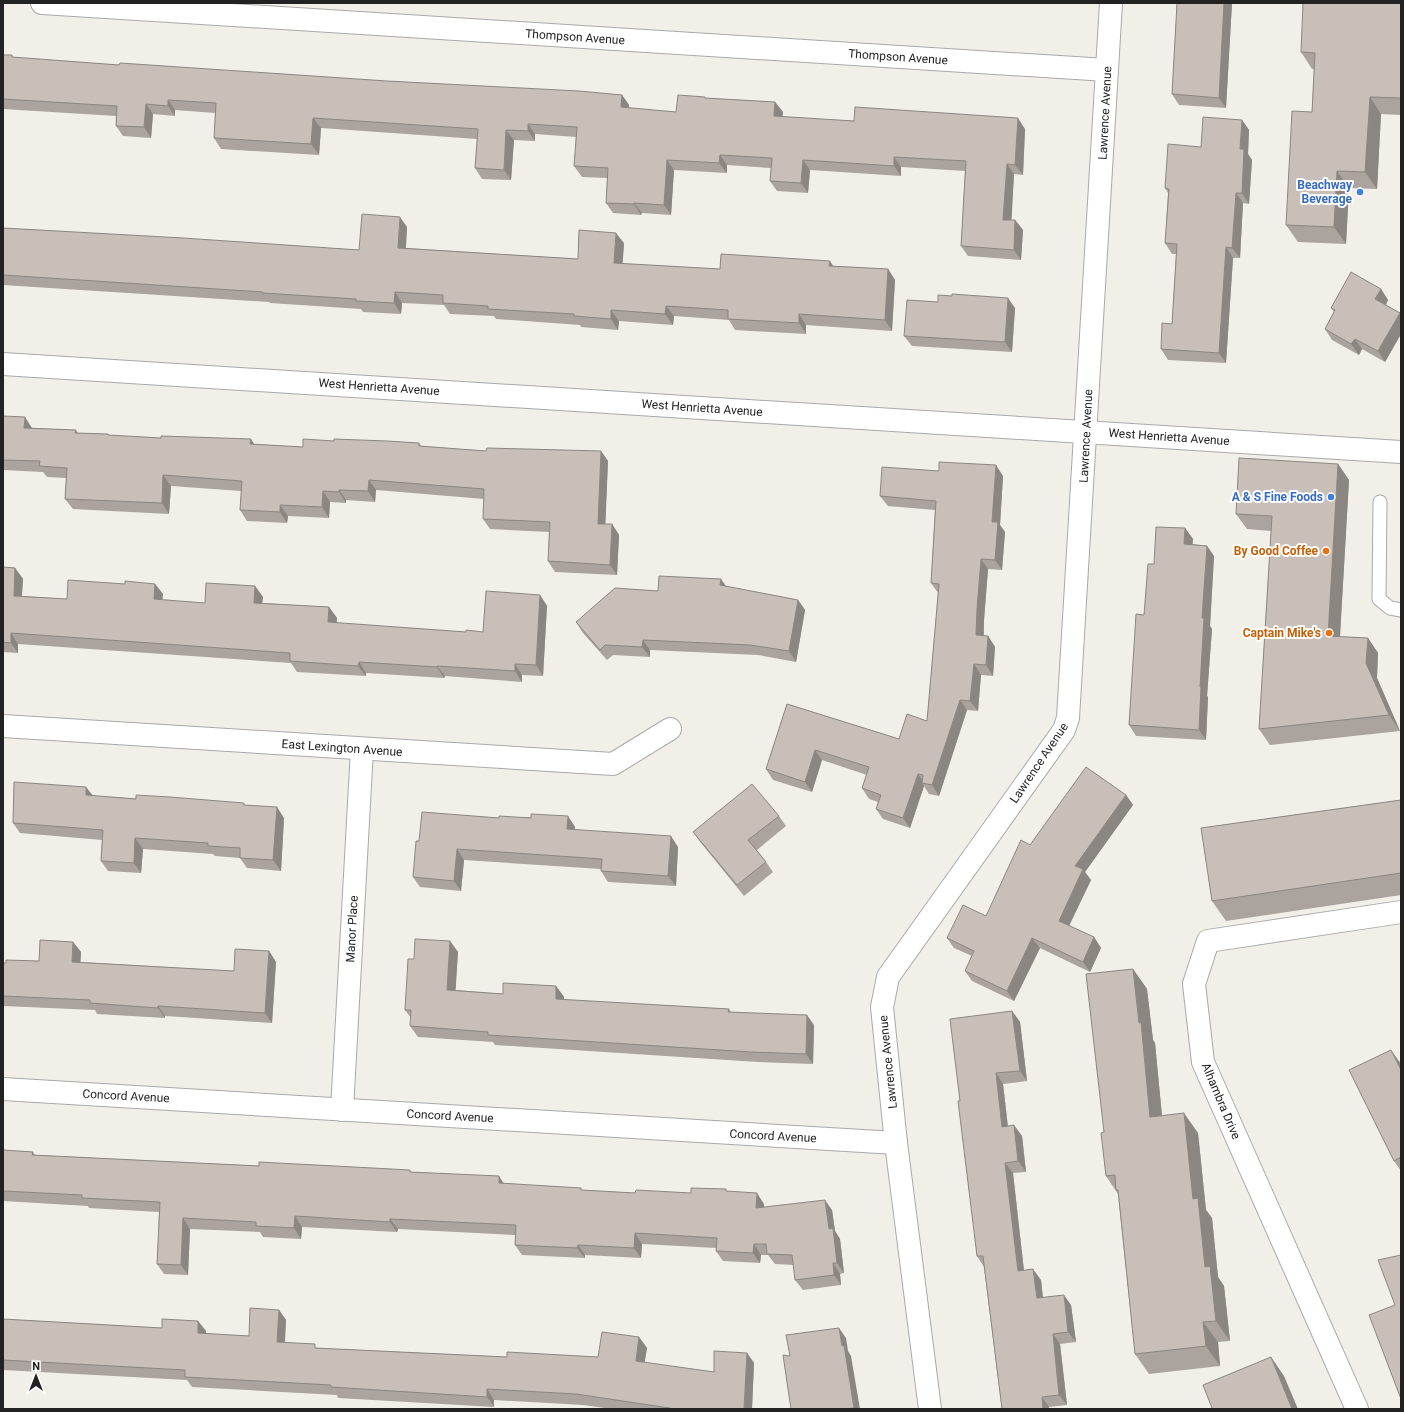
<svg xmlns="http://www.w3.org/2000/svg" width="1404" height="1412" font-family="Roboto,sans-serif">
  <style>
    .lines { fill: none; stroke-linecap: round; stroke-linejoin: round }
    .service-casing { stroke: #a9a9a9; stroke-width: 15 }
    .minor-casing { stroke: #a9a9a9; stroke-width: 24 }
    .service { stroke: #fff; stroke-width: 13 }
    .minor { stroke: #fff; stroke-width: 22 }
    .wall { fill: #aba49e }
    .shaded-wall { fill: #8b8681 }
    .building { fill: #c7bfb8; stroke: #8b8681 }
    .shop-dot { fill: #3f7fe0; stroke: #fff; stroke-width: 1.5 }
    .food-dot { fill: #e8710a; stroke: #fff; stroke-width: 1.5 }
    .labels { text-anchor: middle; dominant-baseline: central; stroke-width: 4; stroke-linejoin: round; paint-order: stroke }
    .street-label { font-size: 12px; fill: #222; stroke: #fff }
    .shop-label { font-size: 12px; font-weight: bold; fill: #366cbe; stroke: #fff; text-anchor: end }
    .food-label { font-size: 12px; font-weight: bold; fill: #c56008; stroke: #fff; text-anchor: end }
  </style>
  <rect width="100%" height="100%" fill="#f2efe9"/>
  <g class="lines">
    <defs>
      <path id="service" d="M1380 502 1379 599 1390 608 1401 610"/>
      <g id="minor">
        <path d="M42 3 1107 70"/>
        <path d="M3 364 1401 452"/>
        <path d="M3 726 613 764 670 729"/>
        <path d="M3 1089 896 1143"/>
        <path d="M342 1110 362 749"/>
        <path d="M930 1409 896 1143 882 1007 888 977 1064 730 1068 718 1111 3"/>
        <path d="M1357 1409 1203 1062 1194 984 1208 941 1401 912"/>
      </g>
    </defs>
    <use href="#service" class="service-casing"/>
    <use href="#minor" class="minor-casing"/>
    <use href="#service" class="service"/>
    <use href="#minor" class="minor"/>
  </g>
  <g class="wall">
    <path d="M1177 3H1232L1226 108 1179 105 1172 94Z"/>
    <path d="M1401 3V115L1381 114 1377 189 1349 188 1346 244 1298 242 1286 225 1312 112 1314 69H1312L1301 52Z"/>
    <path d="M3 55 13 58 119 65 387 81 622 95 629 105V108L676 112 705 97 706 98 775 102 783 112 782 117 854 121 1025 129 1023 175 1014 174 1011 220H1015L1023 230 1021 260 968 256 961 246 965 171 901 167V176L810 170 808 193 777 191 770 181 771 168 727 165V173L674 170 671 215 642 213 641 215 613 213 606 203 607 178 582 177 574 166 576 137 535 134V141L514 140 511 180 482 179 475 168 477 139 321 128 319 155 221 149 214 138 215 113 175 110V116L153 114 151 138 123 136 116 126V116L3 109Z"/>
    <path d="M1242 120 1249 130 1248 154 1252 160 1249 204 1243 203 1240 258H1233L1226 363 1168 360 1161 349 1172 324 1176 254H1172L1165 243 1168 193 1165 188 1201 147Z"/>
    <path d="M407 227 406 248 578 259 624 243 622 264 720 269 833 266 888 269 895 280 892 331 806 325V334L735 330 729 320 674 316 673 325 619 321 618 330 581 327 580 325 496 319 494 316 450 314 444 305 402 303 401 314 363 312 361 309 270 303 269 302 3 285V228L359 250Z"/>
    <path d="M1381 289 1388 300 1386 305 1400 313 1401 314V334L1385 362 1362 349 1359 355 1332 340 1325 329 1334 312 1331 308Z"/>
    <path d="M938 302 1015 308 1012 352 912 346 904 336Z"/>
    <path d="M3 416 32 428 76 430 78 433 108 434 109 435 254 444 303 447 334 441 419 443 421 446 486 451H601L608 461 605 524H612L619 535 617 575 555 572 548 561 549 532 490 529 483 519 484 499 376 490 375 502 346 500V503L330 502 329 518 288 516 287 523 247 521 240 510 241 491 171 486 169 514 73 509 65 499 66 478 47 477 43 472 3 470Z"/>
    <path d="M1338 464 1349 480 1340 637 1368 638 1378 653 1377 678 1400 731 1270 745 1259 729 1271 531 1247 529 1236 514Z"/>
    <path d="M1003 476 1000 525 1005 532 1002 570 988 569 984 620V636H988L995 647 993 676 981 675 978 711 967 710 939 796 929 794 924 786 910 828 883 819 876 809 878 802 869 799 862 788 867 775 822 760 812 792 773 780 766 769 787 704 899 739 927 721 938 593 931 583 935 510 888 506 880 496Z"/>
    <path d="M1185 528 1193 539 1192 544 1207 546 1214 556 1210 626 1212 629 1207 696 1208 697 1206 740 1136 736 1129 725 1154 564Z"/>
    <path d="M3 567 15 568 23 579 22 596 67 599 125 584H155L163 594 162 600 205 603 255 586 263 597 262 603 329 607 337 618 336 623 466 632H483L540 595 547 606 543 676 522 675V682L445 676 444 678 366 673V676L297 672 291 663 18 644V653L3 652Z"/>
    <path d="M725 586 798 600 805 610 796 662 758 655 650 650V657L613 655 607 660 583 633 576 622 658 591Z"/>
    <path d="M1126 795 1133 805 1085 872 1091 880 1069 926 1094 937 1101 948 1090 972 1040 948 1014 1001 972 981 965 971 972 956 954 948 947 938 986 916 1030 845Z"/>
    <path d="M93 796 246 805 284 818 281 871 247 868 240 858 215 856 213 854 143 849 141 873 108 871 101 861 102 840 20 833 13 823Z"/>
    <path d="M1401 800V895L1226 921 1212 901Z"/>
    <path d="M568 816 575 827V830L678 847 676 886 608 882 601 871V869L464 860 461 891 420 887 413 877 419 841 499 818Z"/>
    <path d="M779 816 786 826 757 850 766 862 773 872 744 896 701 843 693 832Z"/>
    <path d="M450 941 458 952 455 990 503 994 556 986 564 997V1000L729 1009 731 1012 814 1025 813 1064 758 1062 495 1045 493 1042 418 1037 410 1026 411 1018 405 1010 414 959Z"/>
    <path d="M73 942 81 952 80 962 234 971 269 951 276 962 272 1023 165 1016V1018L97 1014 95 1010 3 1006V963L39 961Z"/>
    <path d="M1133 969 1147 989 1153 1040 1155 1043 1162 1116 1198 1133 1206 1210 1212 1218 1218 1277 1224 1286 1230 1341 1218 1342 1220 1366 1149 1374 1135 1354 1118 1194 1106 1176 1104 1132Z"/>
    <path d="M1012 1011 1020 1022 1027 1081 1003 1084 1008 1126 1022 1136 1026 1172 1013 1173 1024 1270 1041 1280 1043 1297 1071 1305 1076 1342 1060 1344 1067 1405 1049 1407 1002 1409 984 1267 977 1256 960 1101Z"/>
    <path d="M1401 1064V1171L1394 1161Z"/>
    <path d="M3 1150 33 1152 35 1155 259 1166 411 1172 504 1183 583 1190 635 1193H691L727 1191 764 1204V1207L832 1210 835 1231 840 1239 844 1273 840 1274 841 1285 803 1290 795 1280 794 1265 775 1264 768 1255H761L760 1263 723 1261 716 1251V1248L642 1244 641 1258 585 1255V1258L522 1255 515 1245V1235L398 1229 397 1232 302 1227 301 1239 263 1237 260 1232 190 1229 188 1275 164 1274 157 1264 159 1212 89 1208 88 1206 3 1201Z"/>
    <path d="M279 1310 286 1320 285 1343 317 1348 507 1357H598L639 1337 647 1348 644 1363 714 1372 747 1353 754 1363 752 1409H612L583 1405 494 1400V1407L338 1398 337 1395 192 1387 187 1380 3 1370V1319L162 1328 198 1321 206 1331V1334L249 1336Z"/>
  </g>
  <g class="shaded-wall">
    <path d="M1224 3H1232L1226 108 1219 98Z"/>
    <path d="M622 95 629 105 628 117 621 107Z"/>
    <path d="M1370 97 1381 114 1377 189 1365 172Z"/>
    <path d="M168 100 175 110V116L168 106Z"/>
    <path d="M775 102 783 112 781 127 774 116Z"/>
    <path d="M146 104 153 114 151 138 144 127Z"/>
    <path d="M313 118 321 128 319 155 311 144Z"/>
    <path d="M1018 118 1025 129 1023 175 1015 165Z"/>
    <path d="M1242 120 1249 130 1248 154 1252 160 1249 204 1242 193 1240 149Z"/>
    <path d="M528 124 535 134V141L528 131Z"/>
    <path d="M506 130 514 140 511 180 504 170Z"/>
    <path d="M720 155 727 165V173L719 163Z"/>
    <path d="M894 157 901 167V176L894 166Z"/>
    <path d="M667 160 674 170 671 215 664 205Z"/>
    <path d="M803 160 810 170 808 193 801 183Z"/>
    <path d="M1007 164 1014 174 1011 230 1003 220Z"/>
    <path d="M1337 171 1349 188 1346 244 1334 227Z"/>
    <path d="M1236 193 1243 203 1240 258 1232 248Z"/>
    <path d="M634 203 642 213 641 215 634 204Z"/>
    <path d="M400 217 407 227 405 259 398 248Z"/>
    <path d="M1015 220 1023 230 1021 260 1014 250Z"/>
    <path d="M616 233 624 243 622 274 614 263Z"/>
    <path d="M1226 247 1233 258 1226 363 1219 353Z"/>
    <path d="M830 261 837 272 829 266Z"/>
    <path d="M888 269 895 280 892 331 885 320Z"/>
    <path d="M1381 289 1388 300 1383 310 1375 299Z"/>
    <path d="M395 292 402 303 401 314 394 303Z"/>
    <path d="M1008 298 1015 308 1012 352 1005 342Z"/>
    <path d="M666 306 674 316 673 325 665 314Z"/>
    <path d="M611 310 619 321 618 330 611 319Z"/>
    <path d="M1400 313 1401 314V334L1385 362 1378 351Z"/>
    <path d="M799 314 806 325V334L799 323Z"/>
    <path d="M1355 339 1362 349 1359 355 1351 344Z"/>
    <path d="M25 417 32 428H24Z"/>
    <path d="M251 439 258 450 250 444Z"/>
    <path d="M601 451 608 461 605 534 598 524Z"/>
    <path d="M1338 464 1349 480 1339 652 1328 636Z"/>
    <path d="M996 465 1003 476 1000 525 1005 532 1002 570 995 560 992 522Z"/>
    <path d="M163 475 171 486 169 514 162 503Z"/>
    <path d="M369 480 376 490 375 502 368 491Z"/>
    <path d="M339 490 346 500V503L339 492Z"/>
    <path d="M323 491 330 502 329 518 322 507Z"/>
    <path d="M280 505 288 516 287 523 280 512Z"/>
    <path d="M612 524 619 535 617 575 610 565Z"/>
    <path d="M1185 528 1193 539 1192 554 1184 544Z"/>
    <path d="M1207 546 1214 556 1210 626 1212 629 1207 696 1208 697 1206 740 1199 730 1202 618Z"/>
    <path d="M981 559 988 569 984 620 983 646 976 635 977 609Z"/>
    <path d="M15 568 23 579 21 606 14 596Z"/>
    <path d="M721 579 728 589 720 585Z"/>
    <path d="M155 584 163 594 161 610 154 599Z"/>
    <path d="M255 586 263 597 261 613 254 603Z"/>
    <path d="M540 595 547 606 543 676 536 665Z"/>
    <path d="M798 600 805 610 796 662 789 651Z"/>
    <path d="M329 607 337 618 336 633 328 622Z"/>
    <path d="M11 633 18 644V653L11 643Z"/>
    <path d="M988 636 995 647 993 676 986 665Z"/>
    <path d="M1368 638 1378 653 1377 678 1400 731 1389 715 1366 663Z"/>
    <path d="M643 640 650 650V657L642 647Z"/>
    <path d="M359 662 366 673V676L358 666Z"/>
    <path d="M515 664 522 675V682L515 671Z"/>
    <path d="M974 664 981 675 978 711 970 701Z"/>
    <path d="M437 666 445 676 444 678 437 667Z"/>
    <path d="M960 700 967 710 939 796 932 785Z"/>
    <path d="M815 750 822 760 812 792 805 782Z"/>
    <path d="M918 774 925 784 922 783 924 786 910 828 903 818Z"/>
    <path d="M86 787 94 797 86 795Z"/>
    <path d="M1126 795 1133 805 1085 872 1091 880 1066 932 1059 921 1075 866Z"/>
    <path d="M277 807 284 818 281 871 273 860Z"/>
    <path d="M568 816 575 827 574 839 567 829Z"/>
    <path d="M671 836 678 847 676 886 668 876Z"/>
    <path d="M135 838 143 849 141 873 134 863Z"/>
    <path d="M457 849 464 860 461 891 454 881Z"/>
    <path d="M1094 937 1101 948 1090 972 1083 962Z"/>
    <path d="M1032 938 1040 948 1014 1001 1007 991Z"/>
    <path d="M450 941 458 952 455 1000 447 990Z"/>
    <path d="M73 942 81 952 80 972 72 962Z"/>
    <path d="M269 951 276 962 272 1023 265 1013Z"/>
    <path d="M1133 969 1147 989 1153 1040 1155 1043 1164 1137 1150 1117Z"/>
    <path d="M556 986 564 997 563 1010 556 999Z"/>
    <path d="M158 1006 165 1016V1018L158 1008Z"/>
    <path d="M1012 1011 1020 1022 1027 1081 1020 1071Z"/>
    <path d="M807 1015 814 1025 813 1064 806 1054Z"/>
    <path d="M1391 1050 1401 1064V1070Z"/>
    <path d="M996 1073 1003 1084 1009 1138 1002 1127Z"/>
    <path d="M1184 1113 1198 1133 1206 1210 1212 1218 1218 1277 1224 1286 1230 1341 1216 1321 1205 1267 1193 1199Z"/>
    <path d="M1014 1125 1022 1136 1026 1172 1018 1161Z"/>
    <path d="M1005 1163 1013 1173 1025 1281 1018 1271Z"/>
    <path d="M499 1176 506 1187 499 1183Z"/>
    <path d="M757 1193 764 1204 763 1219 756 1208Z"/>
    <path d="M825 1200 832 1210 835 1231 840 1239 844 1273 837 1263 829 1229Z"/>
    <path d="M295 1216 302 1227 301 1239 294 1228Z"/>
    <path d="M183 1218 190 1229 188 1275 181 1265Z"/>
    <path d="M390 1219 398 1229 397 1232 390 1222Z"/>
    <path d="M635 1233 642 1244 641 1258 634 1248Z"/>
    <path d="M754 1244 761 1255 760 1263 753 1253Z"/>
    <path d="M578 1245 585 1255V1258L577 1248Z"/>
    <path d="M833 1263 840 1274 841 1285 834 1275Z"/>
    <path d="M1033 1269 1041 1280 1044 1309 1037 1298Z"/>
    <path d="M1064 1295 1071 1305 1076 1342 1068 1332Z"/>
    <path d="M279 1310 286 1320 284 1353 277 1342Z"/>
    <path d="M198 1321 206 1331 205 1344 198 1333Z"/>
    <path d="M1203 1322 1218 1342 1220 1366 1206 1346Z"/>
    <path d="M839 1328 846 1338 848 1351 851 1356 860 1409H854V1408L842 1346Z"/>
    <path d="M1053 1334 1060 1344 1067 1405 1059 1395Z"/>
    <path d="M639 1337 647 1348 643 1372 636 1361Z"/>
    <path d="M747 1353 754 1363 752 1409H744Z"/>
    <path d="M1271 1357 1284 1376 1298 1409H1292Z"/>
    <path d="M487 1389 494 1400V1407L487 1397Z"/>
    <path d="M1042 1397 1049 1407V1409H1043Z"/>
  </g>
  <g class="building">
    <path d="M1177 3H1224L1219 98 1172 94Z"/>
    <path d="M1303 3H1401V98L1370 97 1365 172 1337 171 1334 227 1286 225 1292 111 1312 112 1315 53 1301 52Z"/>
    <path d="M3 55H12V57L119 65 120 63 387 81 579 91 622 95 621 107 676 112 678 95 705 97V98L775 102 774 116 854 121 855 107 1018 118 1015 165 1007 164 1003 220H1015L1014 250 961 246 966 161 894 157V166L803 160 801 183 770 181 772 158 720 155 719 163 667 160 664 205 634 203V204L606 203 608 168 574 166 577 127 528 124V131L506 130 504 170 475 168 478 129 313 118 311 144 214 138 216 103 168 100V106L146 104 144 127 116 126 117 106 3 99Z"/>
    <path d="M1203 117 1242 120 1240 149H1244L1242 193H1236L1232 248 1226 247 1219 353 1161 349 1162 323 1172 324 1177 244 1165 243 1169 189 1165 188 1168 144 1201 147Z"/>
    <path d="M362 214 400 217 398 248 578 259 579 230 616 233 614 263 720 269 721 254 830 261 829 266 888 269 885 320 799 314V323L728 319V310L666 306 665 314 611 310V319L574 316V314L488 309V306L443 303V295L395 292 394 303 356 301V299L263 293V292L3 275V228L183 238 359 250Z"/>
    <path d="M1351 272 1381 289 1375 299 1400 313 1378 351 1355 339 1351 344 1325 329 1335 310 1331 308Z"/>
    <path d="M952 294 1008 298 1005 342 904 336 907 300 938 302V295L952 296Z"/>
    <path d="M3 416 25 417 24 428 76 430 75 433 108 434V435L161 438V436L251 439 250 444 303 447V439L334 441V439L387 441 419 443V446L486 451 487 448 601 451 598 524H612L610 565 548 561 550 522 483 519 484 489 369 480 368 491 339 490V492L323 491 322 507 280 505V512L240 510 242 481 163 475 162 503 65 499 67 468 39 466 40 461 3 460Z"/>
    <path d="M1239 458 1338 464 1328 636 1368 638 1366 663 1389 715 1259 729 1272 516 1236 514Z"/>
    <path d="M939 462 996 465 992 522H998L995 560 981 559 977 609 976 635 988 636 986 665 974 664 970 701 960 700 932 785 922 783 923 775 918 774 903 818 876 809 881 795 862 788 869 767 815 750 805 782 766 769 787 704 899 739 907 714 927 721 939 584 931 583 936 501 880 496 882 467 939 471Z"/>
    <path d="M1156 527 1185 528 1184 544 1207 546 1202 618H1204L1200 687H1201L1199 730 1129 725 1136 614 1144 615 1148 564H1154Z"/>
    <path d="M3 567 15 568 14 596 67 599 68 580 125 584V581L155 584 154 599 205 603 206 583 255 586 254 603 329 607 328 622 466 632V630L483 632 486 591 540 595 536 665 515 664V671L437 666V667L359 662 358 666 290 661V653L11 633V643L3 642Z"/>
    <path d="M659 576 721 579 720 585 798 600 789 651 750 645 643 640 642 647 605 645 600 650 576 622 615 588 658 591Z"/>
    <path d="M1086 767 1126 795 1075 866 1083 869 1059 921 1094 937 1083 962 1032 938 1007 991 965 971 974 951 947 938 963 905 986 916 1021 840 1030 845Z"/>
    <path d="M14 782 86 787V795L136 799V795L170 797 244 803V805L277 807 273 860 240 858V848L208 846V843L135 838 134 863 101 861 103 830 13 823Z"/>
    <path d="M752 784 779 816 748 840 766 862 737 885 693 832Z"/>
    <path d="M1401 800V873L1212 901 1201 828Z"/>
    <path d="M422 812 499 818V816L531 818V814L568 816 567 829 671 836 668 876 601 871 602 859 457 849 454 881 413 877 416 841H419Z"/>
    <path d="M415 939 450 941 447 990 503 994V983L556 986V999L729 1009 728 1012 807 1015 806 1054 751 1052 488 1035V1032L410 1026 411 1010H405L408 959H414Z"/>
    <path d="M40 940 73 942 72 962 234 971 235 949 269 951 265 1013 158 1006V1008L90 1003V1000L3 996V963H6V960L39 961Z"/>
    <path d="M1133 969 1139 1023 1141 1022 1150 1117 1184 1113 1193 1199 1198 1198 1205 1267 1210 1266 1216 1321 1203 1322 1206 1346 1135 1354 1118 1190H1116L1115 1175 1106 1176 1101 1133 1104 1132 1086 974Z"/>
    <path d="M1012 1011 1020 1071 996 1073 1002 1127 1014 1125 1018 1161 1005 1163 1018 1271 1033 1269 1037 1298 1064 1295 1068 1332 1053 1334 1059 1395 1042 1397 1043 1409H1002L983 1256H977L958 1101H960L950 1019Z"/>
    <path d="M1391 1050 1401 1070V1157L1394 1161 1349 1070Z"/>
    <path d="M3 1150 33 1152 32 1155 259 1166V1162L410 1170V1172L499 1176V1183L581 1188V1190L635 1193 636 1190 691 1193V1188L726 1189V1191L757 1193 756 1208 825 1200 829 1229 833 1228 837 1263H833L834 1275 795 1280 792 1255 767 1254 766 1244H754L753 1253 716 1251 717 1238 635 1233 634 1248 578 1245 577 1248 515 1245 516 1225 390 1219V1222L295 1216 294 1228 256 1226V1222L183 1218 181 1265 157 1264 160 1202 82 1198V1195L3 1191Z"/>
    <path d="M1401 1255V1399L1369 1315 1395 1305 1378 1260Z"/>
    <path d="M250 1308 279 1310 277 1342 315 1344V1348L507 1357V1352L598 1357 602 1332 639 1337 636 1361 714 1372V1351L747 1353 744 1409H676L576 1394 487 1389V1397L331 1387V1385L185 1377V1370L3 1360V1319L162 1328V1319L198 1321V1333L249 1336Z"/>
    <path d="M839 1328 842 1346 844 1345 854 1408 845 1409H791L783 1355 790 1356 786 1335Z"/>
    <path d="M1271 1357 1292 1409H1209L1212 1408 1203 1385Z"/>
  </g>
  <g class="shop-dot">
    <circle cx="1360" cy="192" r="4"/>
    <circle cx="1331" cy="497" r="4"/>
  </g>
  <g class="food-dot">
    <circle cx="1326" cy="551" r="4"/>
    <circle cx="1329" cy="633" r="4"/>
  </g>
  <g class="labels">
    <g class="street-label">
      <text transform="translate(575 37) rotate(4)">Thompson Avenue</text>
      <text transform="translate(898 57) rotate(4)">Thompson Avenue</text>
      <text transform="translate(1105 113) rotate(-87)">Lawrence Avenue</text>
      <text transform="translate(379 387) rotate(4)">West Henrietta Avenue</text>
      <text transform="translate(702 408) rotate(4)">West Henrietta Avenue</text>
      <text transform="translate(1086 436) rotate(-87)">Lawrence Avenue</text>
      <text transform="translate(1169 437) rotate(4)">West Henrietta Avenue</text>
      <text transform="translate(342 748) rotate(4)">East Lexington Avenue</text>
      <text transform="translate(1039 763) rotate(-56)">Lawrence Avenue</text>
      <text transform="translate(352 929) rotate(-87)">Manor Place</text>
      <text transform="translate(888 1062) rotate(-96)">Lawrence Avenue</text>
      <text transform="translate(126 1096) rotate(3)">Concord Avenue</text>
      <text transform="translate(1221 1101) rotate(67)">Alhambra Drive</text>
      <text transform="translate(450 1116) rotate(3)">Concord Avenue</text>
      <text transform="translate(773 1136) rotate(3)">Concord Avenue</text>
    </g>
    <g class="shop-label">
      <text x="1352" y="185">Beachway<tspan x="1352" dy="14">Beverage</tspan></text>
      <text x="1323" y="497">A &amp; S Fine Foods</text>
    </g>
    <g class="food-label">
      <text x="1318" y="551">By Good Coffee</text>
      <text x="1321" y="633">Captain Mike's</text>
    </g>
  </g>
  <rect width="1404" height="1412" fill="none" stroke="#222222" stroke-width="8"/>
  <g transform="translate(36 1376)" stroke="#ffffff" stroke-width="3" paint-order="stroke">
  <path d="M0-3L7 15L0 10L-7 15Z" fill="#222222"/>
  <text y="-6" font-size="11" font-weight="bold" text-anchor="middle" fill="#222222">N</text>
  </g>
</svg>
